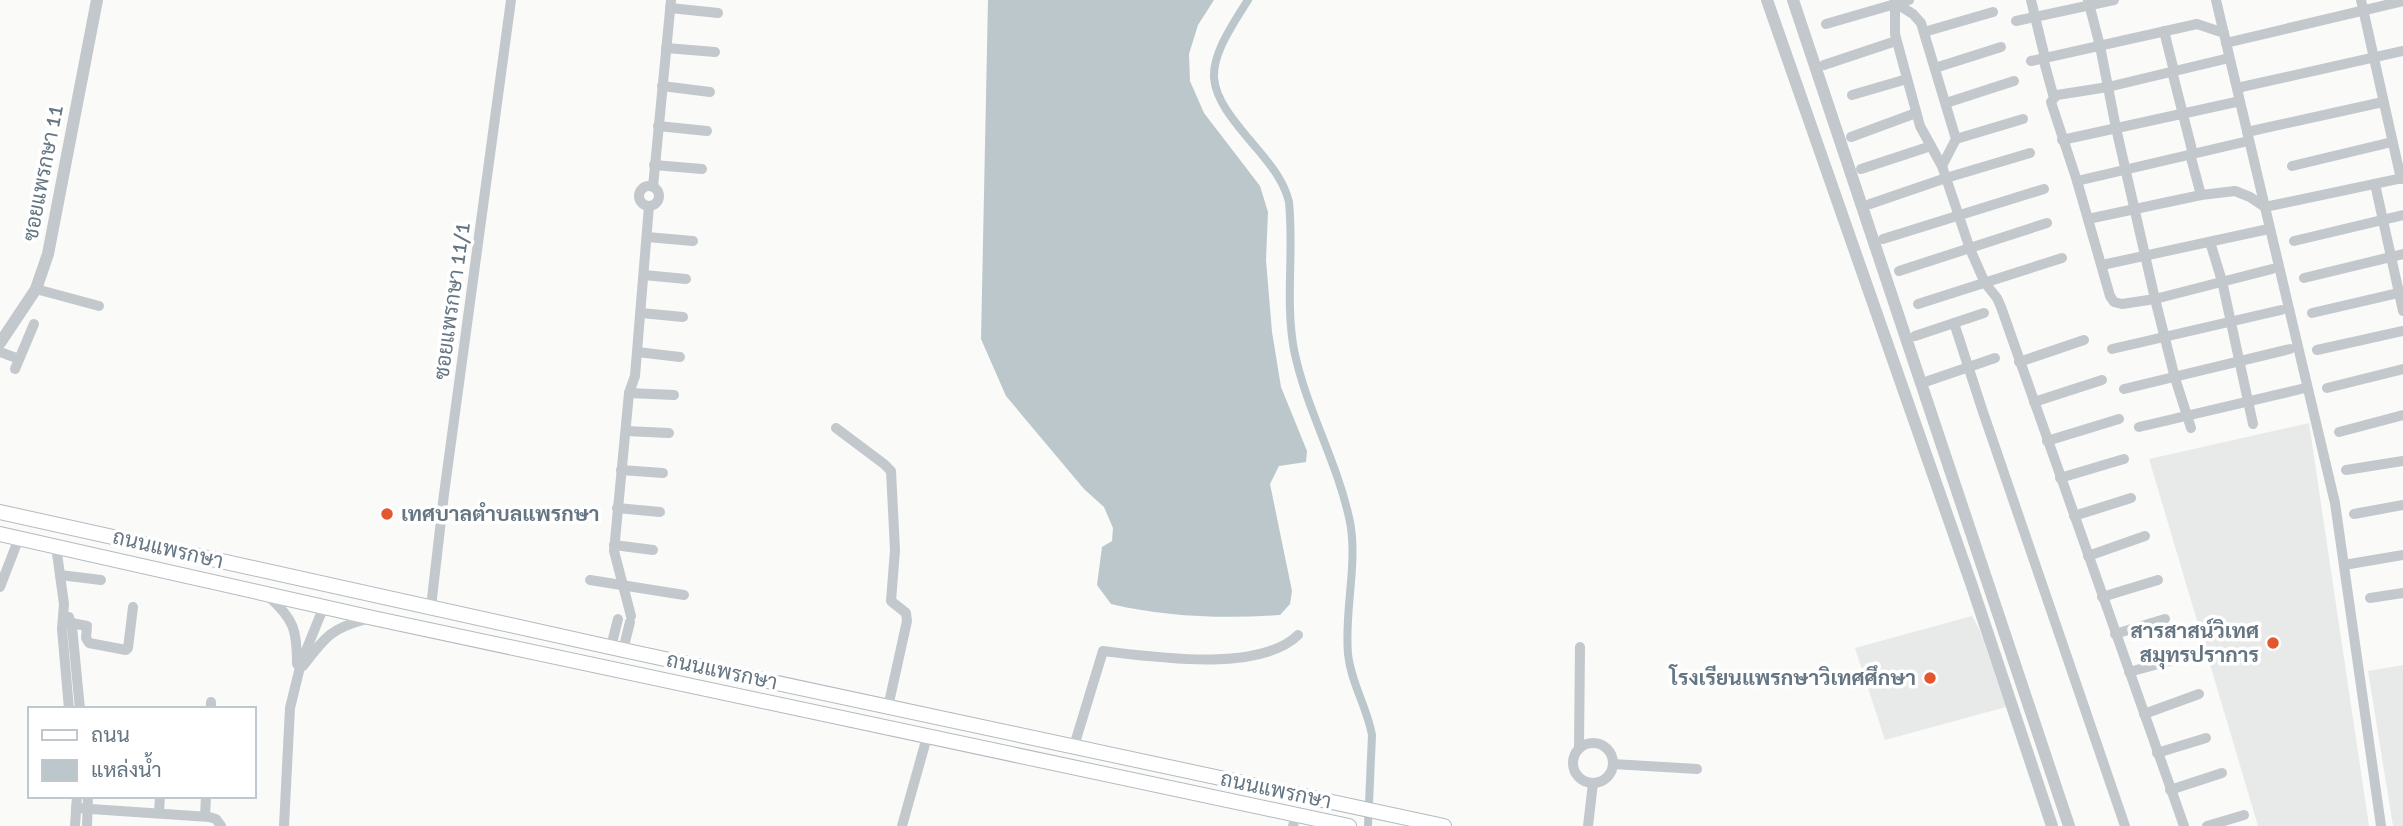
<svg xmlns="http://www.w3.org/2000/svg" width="2403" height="826" font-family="Signika,Sarabun,sans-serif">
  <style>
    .built { fill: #e8e9e9 }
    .water { fill: #bbc7cb }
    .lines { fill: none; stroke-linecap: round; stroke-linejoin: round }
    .canal { stroke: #bbc7cb; stroke-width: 8 }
    .secondary-casing { stroke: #b3babf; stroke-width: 16 }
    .minor { stroke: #c3c8cc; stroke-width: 10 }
    .tertiary { stroke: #c3c8cc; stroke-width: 12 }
    .secondary { stroke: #fff; stroke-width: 14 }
    .poi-dot { fill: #e4572e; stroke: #fff; stroke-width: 2.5 }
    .labels { text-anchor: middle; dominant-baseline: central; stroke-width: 7; stroke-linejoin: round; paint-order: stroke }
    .street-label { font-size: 21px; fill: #657683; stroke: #fff }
    .poi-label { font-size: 21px; font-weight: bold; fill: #657683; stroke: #fff; text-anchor: end }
  </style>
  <rect width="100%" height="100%" fill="#fafaf8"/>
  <g class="built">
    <path d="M2309 423 2369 826H2258L2149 459Z"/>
    <path d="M1972 616 1980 631 2006 707 1885 740 1855 648Z"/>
    <path d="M2403 665V826H2393L2368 671Z"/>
  </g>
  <path class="water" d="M988 0H1214L1198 25 1189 54 1190 81 1204 113 1260 186 1268 212 1266 260 1272 332 1281 387 1307 451 1306 462 1279 466 1270 484 1292 591 1290 604 1280 615C1224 619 1165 617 1111 604L1097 585 1102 547 1112 541 1113 528 1104 507 1084 489 1006 396 981 339Z"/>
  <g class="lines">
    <path class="canal" d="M1248 0C1200 74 1202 85 1259 151 1273 168 1284 182 1289 202 1294 251 1285 302 1294 350 1306 409 1338 463 1350 522 1358 564 1344 612 1348 654 1351 683 1367 707 1372 735L1368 826"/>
    <defs>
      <g id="secondary">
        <path d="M0 512 623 650 1444 826"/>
        <path d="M0 534 373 618 1349 826"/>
      </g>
    </defs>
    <use href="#secondary" class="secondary-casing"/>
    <g class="minor">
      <path d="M1895 0V34L1920 126 1942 166 1970 249 1985 283 1997 298 2001 307 2184 826"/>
      <path d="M2031 0 2045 58"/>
      <path d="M2088 0 2100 46 2116 128 2155 299 2175 378 2191 428"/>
      <path d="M2216 0 2335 503 2381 826"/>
      <path d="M2361 0 2401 179"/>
      <path d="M1897 4 1913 14 1921 23 1956 139 1942 166"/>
      <path d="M670 8 718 13"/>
      <path d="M2016 21 2114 0"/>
      <path d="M1826 24 1909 0"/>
      <path d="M2164 31 2174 71"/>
      <path d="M1924 32 1993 12"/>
      <path d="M2226 43 2403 1"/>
      <path d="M666 48 715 52"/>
      <path d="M2043 58 2054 98 2051 102 2077 181 2110 296 2114 302 2122 304 2155 299 2272 269"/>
      <path d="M2031 61 2197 24 2224 33"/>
      <path d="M1824 65 1896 41"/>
      <path d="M1935 68 2001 47"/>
      <path d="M2172 71 2193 154"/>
      <path d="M662 86 710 92"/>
      <path d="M2237 88 2403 51"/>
      <path d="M1852 95 1907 79"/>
      <path d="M2054 98 2057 95 2108 87 2225 59"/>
      <path d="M1946 103 2014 81"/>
      <path d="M658 126 707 131"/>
      <path d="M2247 132 2383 102"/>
      <path d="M1851 137 1916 113"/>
      <path d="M1956 139 2023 119"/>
      <path d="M2062 140 2236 102"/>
      <path d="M2190 154 2201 195"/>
      <path d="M654 165 702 169"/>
      <path d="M2292 166 2392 142"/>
      <path d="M1861 169 1931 146"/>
      <path d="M2077 181 2244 142"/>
      <path d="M2375 184 2403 311"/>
      <circle cx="649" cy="196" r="10"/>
      <path d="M653 187 671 0"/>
      <path d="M1870 204 1946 178 2030 153"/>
      <path d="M2088 219 2201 195 2235 191 2250 197 2265 207 2403 178"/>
      <path d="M647 237 693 241"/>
      <path d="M1883 239 2044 189"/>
      <path d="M2294 241 2403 215"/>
      <path d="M2210 242 2222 281 2253 424"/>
      <path d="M2102 265 2264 230"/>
      <path d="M1899 271 2047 223"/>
      <path d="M644 275 686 279"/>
      <path d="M2304 278 2403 254"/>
      <path d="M36 289 99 306"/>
      <path d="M1918 304 2062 258"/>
      <path d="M641 313 683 317"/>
      <path d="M2312 313 2402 292"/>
      <path d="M1954 323 1983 412 2125 826"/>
      <path d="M1915 336 1984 313"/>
      <path d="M2112 349 2281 310"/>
      <path d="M2317 350 2403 331"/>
      <path d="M0 352 19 359"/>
      <path d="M637 352 680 357"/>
      <path d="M2019 362 2084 340"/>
      <path d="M15 369 34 324"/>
      <path d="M1928 381 1995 358"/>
      <path d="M2327 388 2403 369"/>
      <path d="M2124 389 2290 349"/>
      <path d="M629 393 674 395"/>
      <path d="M2034 402 2102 380"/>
      <path d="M2139 427 2301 389"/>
      <path d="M836 428 884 464 891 471 895 550 891 601 906 613 907 621 888 707"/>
      <path d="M626 431 669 433"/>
      <path d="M2339 432 2403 415"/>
      <path d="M2047 441 2119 419"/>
      <path d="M621 470 663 473"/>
      <path d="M2346 470 2403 461"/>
      <path d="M2060 478 2124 459"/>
      <path d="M617 508 660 512"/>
      <path d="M2354 514 2403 505"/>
      <path d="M2074 516 2131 498"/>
      <path d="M614 545 653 550"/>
      <path d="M56 546 64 604 62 629 69 709"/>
      <path d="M2088 556 2145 536"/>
      <path d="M2344 565 2403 555"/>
      <path d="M60 575 101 580"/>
      <path d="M590 580 684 595"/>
      <path d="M0 587 19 538"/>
      <path d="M268 596C294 619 297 630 297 664"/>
      <path d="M2102 597 2158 580"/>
      <path d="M2370 598 2403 593"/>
      <path d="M431 607 444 494 511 0"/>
      <path d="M631 616 614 551 629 393 635 376 649 206"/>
      <path d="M69 617 72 627 80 709"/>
      <path d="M71 623 87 626 86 638 89 643 126 650 128 648 133 607"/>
      <path d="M2115 634 2165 619"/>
      <path d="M611 647 618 619"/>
      <path d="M623 650 630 622"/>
      <path d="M303 666C325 637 331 628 367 619"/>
      <path d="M2129 672 2184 657"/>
      <path d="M211 709V702"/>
      <path d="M2144 714 2199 694"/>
      <circle cx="1593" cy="763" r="20"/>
      <path d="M1074 746 1103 651C1154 657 1259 673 1298 635"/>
      <path d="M1579 748 1580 647"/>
      <path d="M2157 753 2206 738"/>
      <path d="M1613 764 1697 769"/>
      <path d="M2170 790 2222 773"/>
      <path d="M76 808 209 817 216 819 221 826"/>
      <path d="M159 812 160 796"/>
      <path d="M205 816 206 796"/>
      <path d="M75 826 77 796"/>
      <path d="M87 826 88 796"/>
      <path d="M284 826 290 708 301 663 324 606"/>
      <path d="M902 826 927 737"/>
      <path d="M1293 826 1296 815"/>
      <path d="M1588 826 1593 783"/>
      <path d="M2207 826 2244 815"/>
    </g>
    <g class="tertiary">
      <path d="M1767 0 1971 583 2052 826"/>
      <path d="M1793 0 2069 826"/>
      <path d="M0 343 36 289 48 254 97 0"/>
    </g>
    <use href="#secondary" class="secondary"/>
  </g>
  <g class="poi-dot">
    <circle cx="387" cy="514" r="7"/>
    <circle cx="2273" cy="643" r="7"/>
    <circle cx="1930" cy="678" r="7"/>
  </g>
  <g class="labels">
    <g class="street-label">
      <text transform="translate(43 173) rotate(-79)">ซอยแพรกษา 11</text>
      <text transform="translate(452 301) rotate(-82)">ซอยแพรกษา 11/1</text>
      <text transform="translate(168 549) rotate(13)">ถนนแพรกษา</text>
      <text transform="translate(722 671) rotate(12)">ถนนแพรกษา</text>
      <text transform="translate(1276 790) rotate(12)">ถนนแพรกษา</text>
    </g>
    <g class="poi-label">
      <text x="401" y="514" text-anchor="start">เทศบาลตำบลแพรกษา</text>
      <text x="2259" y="631">สารสาสน์วิเทศ<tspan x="2259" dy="24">สมุทรปราการ</tspan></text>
      <text x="1916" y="678">โรงเรียนแพรกษาวิเทศศึกษา</text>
    </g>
  </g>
  <rect x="28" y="707" width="228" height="91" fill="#ffffff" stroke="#c1c8cd" stroke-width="2"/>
  <rect x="42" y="730" width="35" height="10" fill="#ffffff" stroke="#c1c8cd" stroke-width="2"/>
  <text x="91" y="742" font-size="21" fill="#657683">ถนน</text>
  <rect x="42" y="760" width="35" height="21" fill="#bbc7cb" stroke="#c1c8cd" stroke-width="2"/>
  <text x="91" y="777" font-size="21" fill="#657683">แหล่งน้ำ</text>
</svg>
